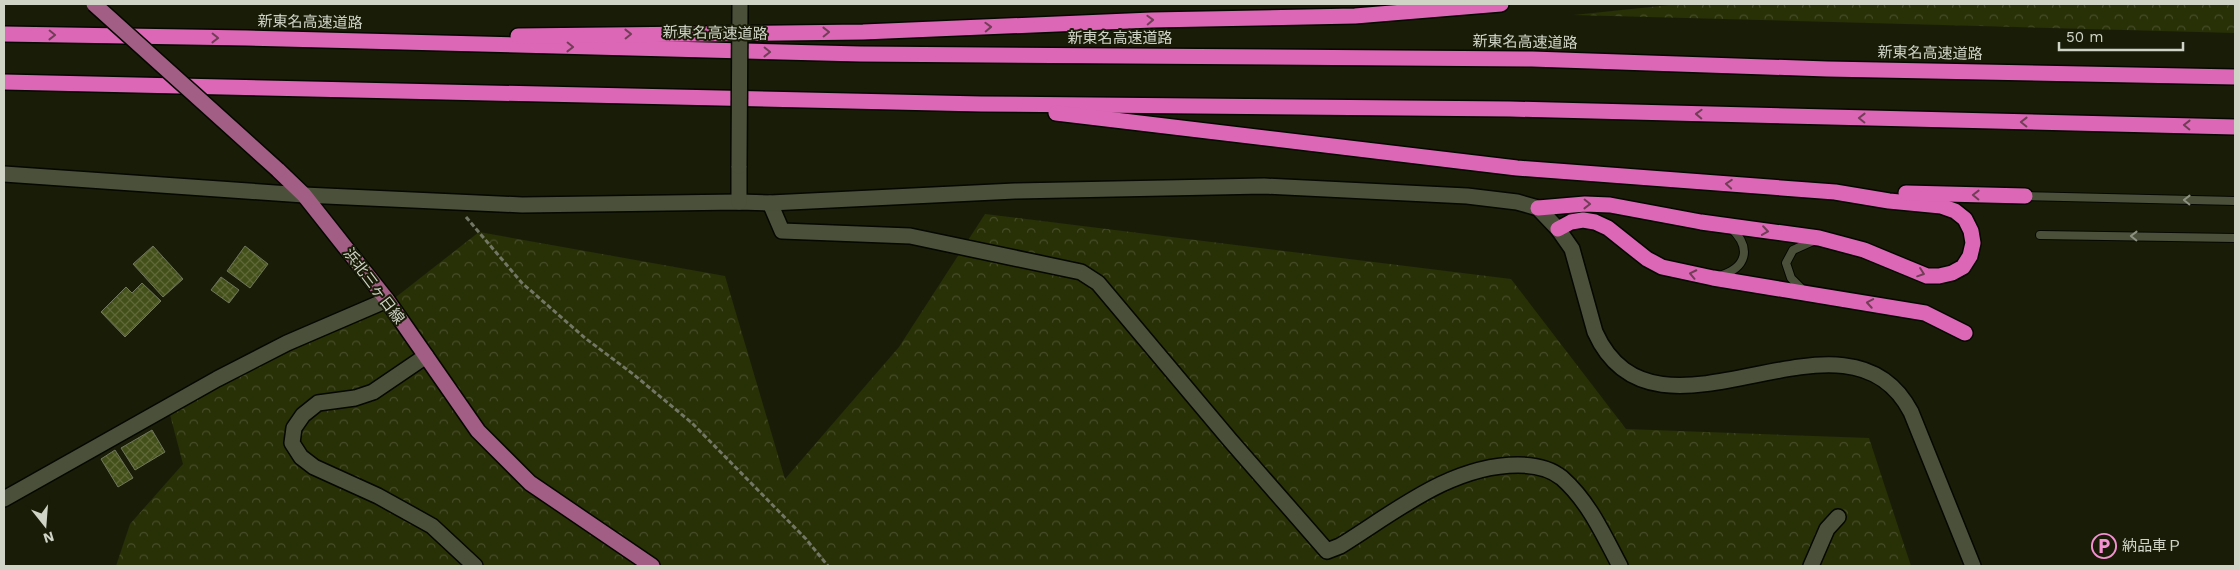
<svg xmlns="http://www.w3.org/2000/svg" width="2239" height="570" font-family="'Work Sans','Noto Sans JP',sans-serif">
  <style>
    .forest { fill: url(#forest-crowns) }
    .building { fill: url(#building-cross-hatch); stroke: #6f765d }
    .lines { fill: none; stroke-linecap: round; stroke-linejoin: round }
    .lane-casing { stroke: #050700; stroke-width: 10 }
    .street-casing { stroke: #050700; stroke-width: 18 }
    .secondary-casing { stroke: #050700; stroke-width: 18 }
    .primary-casing { stroke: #050700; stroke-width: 18 }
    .highway-casing { stroke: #050700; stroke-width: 18 }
    .path { stroke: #727665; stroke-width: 3; stroke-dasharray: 5 2.5; stroke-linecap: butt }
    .lane { stroke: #4a5039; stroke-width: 8 }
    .street { stroke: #4a5039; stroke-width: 15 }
    .secondary { stroke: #4a5039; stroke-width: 15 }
    .primary { stroke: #a25e84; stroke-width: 15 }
    .highway { stroke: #dc67b6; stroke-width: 15 }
    .secondary-bridge-casing { stroke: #050700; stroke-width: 18; stroke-linecap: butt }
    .primary-bridge-casing { stroke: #050700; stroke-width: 18; stroke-linecap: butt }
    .secondary-bridge { stroke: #4a5039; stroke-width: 15 }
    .primary-bridge { stroke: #a25e84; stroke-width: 15 }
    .oneway { stroke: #713e56 }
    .oneway2 { stroke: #8d9280 }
    .labels { text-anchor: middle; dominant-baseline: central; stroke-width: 4; stroke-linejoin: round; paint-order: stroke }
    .street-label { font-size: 15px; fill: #d0d4c7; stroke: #191d08 }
    .poi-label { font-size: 15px; fill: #d0d4c7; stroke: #191d08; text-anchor: start }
  </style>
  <defs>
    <pattern id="forest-crowns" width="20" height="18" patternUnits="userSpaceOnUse" patternTransform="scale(1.25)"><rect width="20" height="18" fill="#283006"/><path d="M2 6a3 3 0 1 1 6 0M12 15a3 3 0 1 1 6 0" fill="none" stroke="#464d29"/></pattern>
    <pattern id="building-cross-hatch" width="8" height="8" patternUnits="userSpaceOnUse" patternTransform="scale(1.25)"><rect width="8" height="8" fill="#445019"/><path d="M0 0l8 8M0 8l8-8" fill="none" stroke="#5e6839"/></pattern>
  </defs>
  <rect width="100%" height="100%" fill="#191d08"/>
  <g class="forest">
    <path d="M1679 4H2235V33L1574 15Z"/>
    <path d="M985 214 1511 279 1626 429 1869 438 1911 566H116L130 524 183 464 168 407 396 297 479 232 725 276 785 479 899 347Z"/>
  </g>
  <g class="building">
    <path d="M153 246 183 279 163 297 133 264Z"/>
    <path d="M245 246 268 264 250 288 227 271Z"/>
    <path d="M221 277 239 290 229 303 211 290Z"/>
    <path d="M142 283 161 301 125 337 101 312 126 287 132 293Z"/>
    <path d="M152 430 165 452 135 470 121 448Z"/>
    <path d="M115 450 133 478 118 487 101 459Z"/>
  </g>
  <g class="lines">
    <defs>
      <g id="lane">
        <path d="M2025 196 2235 201"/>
        <path d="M2040 235 2235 238"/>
        <path d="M1719 276C1747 268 1752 248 1731 228"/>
        <path d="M1804 291 1791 278 1786 263 1793 250 1813 241"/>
      </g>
      <g id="street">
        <path d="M4 174 304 195"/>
        <path d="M770 203 782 231 910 236 1081 272 1098 283 1230 440 1327 551 1340 546C1395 512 1451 465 1518 465 1533 465 1550 468 1562 478 1589 502 1603 534 1620 566"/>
        <path d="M426 356 373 392 355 398 318 403 303 415 294 428 292 443 301 457 314 467 378 496 432 526 475 566"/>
        <path d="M4 499 217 379 287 343 387 300"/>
        <path d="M1811 566 1827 529 1838 517"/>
      </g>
      <g id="secondary">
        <path d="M304 195 522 205 739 202 770 203 1015 191 1264 186 1467 196 1517 202 1538 208 1558 229 1572 249 1595 332C1656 468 1845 286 1911 412L1973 566"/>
        <path d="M739 202V166"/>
      </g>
      <path id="primary" d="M278 170 304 195 387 300 478 431 530 483 652 566"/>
      <g id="highway">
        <path d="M4 34 247 38 860 54 1532 59 1827 69 2235 77"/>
        <path d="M518 36 863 32 1152 20 1355 16 1501 4"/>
        <path d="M4 82 981 104 1510 109 2235 127"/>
        <path d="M1056 113 1517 168 1835 192 1889 201 1941 206 1955 211 1965 219 1971 231 1973 243 1970 256 1963 267 1952 273 1939 276H1927L1864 250 1819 238 1701 222 1610 205 1585 204 1538 208"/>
        <path d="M1906 193 2025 196"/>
        <path d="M1558 229 1571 222 1583 220 1595 222 1608 228 1647 259 1662 267 1713 278 1925 313 1965 333"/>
      </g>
    </defs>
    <use href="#lane" class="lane-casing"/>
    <use href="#street" class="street-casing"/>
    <use href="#secondary" class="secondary-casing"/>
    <use href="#primary" class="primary-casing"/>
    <use href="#highway" class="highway-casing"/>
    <path class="path" d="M466 217 522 283 585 338 633 374 692 423 806 539 828 566"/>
    <use href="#lane" class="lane"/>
    <use href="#street" class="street"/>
    <use href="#secondary" class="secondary"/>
    <use href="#primary" class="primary"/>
    <use href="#highway" class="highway"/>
    <defs>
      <path id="secondary-bridge" d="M739 166 740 4"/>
      <path id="primary-bridge" d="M94 4 278 170"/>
    </defs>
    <use href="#secondary-bridge" class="secondary-bridge-casing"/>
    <use href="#primary-bridge" class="primary-bridge-casing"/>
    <use href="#secondary-bridge" class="secondary-bridge"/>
    <use href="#primary-bridge" class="primary-bridge"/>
  </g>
  <defs><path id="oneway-chevron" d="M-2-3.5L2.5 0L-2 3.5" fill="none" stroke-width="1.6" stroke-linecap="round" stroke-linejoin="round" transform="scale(1.25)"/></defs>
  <g class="oneway">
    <use href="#oneway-chevron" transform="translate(1150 20) rotate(-2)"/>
    <use href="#oneway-chevron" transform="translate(988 27) rotate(-2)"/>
    <use href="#oneway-chevron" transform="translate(826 32) rotate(-1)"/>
    <use href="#oneway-chevron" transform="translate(628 34) rotate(-1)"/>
    <use href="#oneway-chevron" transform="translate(52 35) rotate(1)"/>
    <use href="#oneway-chevron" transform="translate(215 38) rotate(1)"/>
    <use href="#oneway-chevron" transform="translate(570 47) rotate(1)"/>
    <use href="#oneway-chevron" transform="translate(767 52) rotate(1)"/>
    <use href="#oneway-chevron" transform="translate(1699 114) rotate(-178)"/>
    <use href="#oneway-chevron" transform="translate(1862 118) rotate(-179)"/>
    <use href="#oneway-chevron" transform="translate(2024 122) rotate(-179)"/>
    <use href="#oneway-chevron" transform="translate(2187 125) rotate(-179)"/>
    <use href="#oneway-chevron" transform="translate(1729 184) rotate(-176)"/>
    <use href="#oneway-chevron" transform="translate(1976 195) rotate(-179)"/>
    <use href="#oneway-chevron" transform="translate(1587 204) rotate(1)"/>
    <use href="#oneway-chevron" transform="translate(1765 231) rotate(8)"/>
    <use href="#oneway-chevron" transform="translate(1921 273) rotate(19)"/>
    <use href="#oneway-chevron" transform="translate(1693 274) rotate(-168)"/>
    <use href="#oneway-chevron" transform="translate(1870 303) rotate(-170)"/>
  </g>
  <g class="oneway2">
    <use href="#oneway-chevron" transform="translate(2187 200) rotate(-179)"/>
    <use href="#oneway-chevron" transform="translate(2134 236) rotate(-179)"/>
  </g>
  <defs>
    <symbol id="parking-ring" viewBox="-11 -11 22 22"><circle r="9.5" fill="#191d08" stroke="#f591d2" stroke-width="1.5"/><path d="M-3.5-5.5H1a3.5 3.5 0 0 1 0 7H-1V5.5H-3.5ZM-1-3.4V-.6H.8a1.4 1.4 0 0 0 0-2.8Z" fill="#f591d2"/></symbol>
  </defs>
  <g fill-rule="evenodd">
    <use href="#parking-ring" x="2090" y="532" width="28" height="28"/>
  </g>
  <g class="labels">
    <g class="street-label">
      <text transform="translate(310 22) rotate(1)">新東名高速道路</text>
      <text transform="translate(715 33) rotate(1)">新東名高速道路</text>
      <text x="1120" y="38">新東名高速道路</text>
      <text transform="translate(1525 42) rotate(1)">新東名高速道路</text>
      <text transform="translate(1930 53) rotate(1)">新東名高速道路</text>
      <text transform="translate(374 286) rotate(53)">浜北三ヶ日線</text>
    </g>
    <g class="poi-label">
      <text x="2122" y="546">納品車Ｐ</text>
    </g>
  </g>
  <rect width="2239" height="570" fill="none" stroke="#d0d4c7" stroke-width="10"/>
  <g transform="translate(45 525) rotate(163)" stroke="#191d08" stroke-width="4" paint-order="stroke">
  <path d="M0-4L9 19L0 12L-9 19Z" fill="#d0d4c7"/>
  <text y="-8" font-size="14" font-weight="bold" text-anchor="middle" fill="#d0d4c7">N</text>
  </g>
  <path d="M2059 42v8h124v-8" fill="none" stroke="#d0d4c7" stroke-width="2.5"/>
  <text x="2066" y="42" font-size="15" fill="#d0d4c7" stroke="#191d08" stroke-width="4" paint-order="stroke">50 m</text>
</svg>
